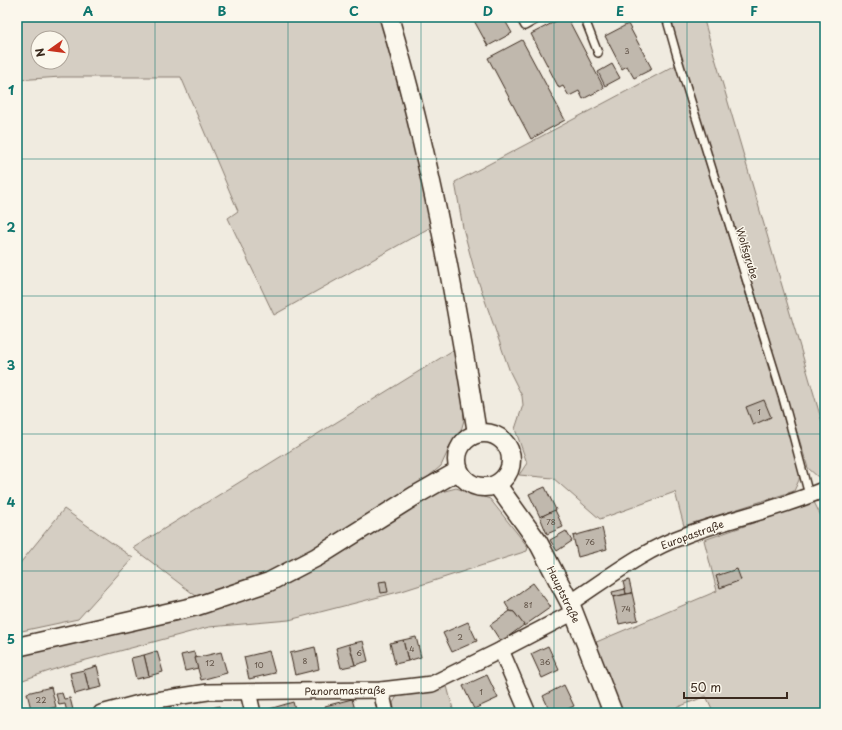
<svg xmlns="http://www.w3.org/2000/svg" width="842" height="730" font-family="'Playpen Sans',sans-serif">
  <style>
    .green { fill: #d5cec3; stroke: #887c70; fill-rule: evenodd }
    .building { fill: #c0b8ad; stroke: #3b2a1e }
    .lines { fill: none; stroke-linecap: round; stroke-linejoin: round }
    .service-casing { stroke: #3b2a1e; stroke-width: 10 }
    .minor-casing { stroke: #3b2a1e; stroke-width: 18 }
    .tertiary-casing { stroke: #3b2a1e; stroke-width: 21 }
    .service { stroke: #fbf7ec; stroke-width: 7 }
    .minor { stroke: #fbf7ec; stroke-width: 15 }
    .tertiary { stroke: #fbf7ec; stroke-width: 18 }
    .grid { fill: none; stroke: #0f766e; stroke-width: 1; stroke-opacity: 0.55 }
    .labels { text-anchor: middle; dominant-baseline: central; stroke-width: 3; stroke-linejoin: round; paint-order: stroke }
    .number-label { font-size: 8px; fill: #5c4e42 }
    .street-label { font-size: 10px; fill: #3b2a1e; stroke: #fbf7ec }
    .neatline { fill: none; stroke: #0f766e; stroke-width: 1.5 }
    .grid-label { font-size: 13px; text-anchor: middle; font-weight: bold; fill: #0f766e }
  </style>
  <rect width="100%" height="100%" fill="#f0ebe0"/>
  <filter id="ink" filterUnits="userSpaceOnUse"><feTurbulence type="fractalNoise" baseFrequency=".025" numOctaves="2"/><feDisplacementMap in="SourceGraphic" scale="8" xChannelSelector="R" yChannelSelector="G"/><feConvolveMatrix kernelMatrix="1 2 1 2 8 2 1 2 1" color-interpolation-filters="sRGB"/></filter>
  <g filter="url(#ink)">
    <g class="green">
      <path d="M17 17H381L410 121 431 227 274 315 228 218 238 211 181 77H61L17 80ZM38 38H62V62H38Z"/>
      <path d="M671 17H703L825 432V476L818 477 808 468 716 169 681 62Z"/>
      <path d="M676 65 800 471 799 480 794 491 684 526 675 492 600 519 553 478 519 475 527 463 515 429 523 405 522 396 510 372 474 269 463 228 455 182Z"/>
      <path d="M455 349 462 388 464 420 461 431 452 442 441 466 416 487 270 575 200 599 133 548Z"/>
      <path d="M456 488 490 499 528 547 527 551 402 591 289 620 209 627 64 666 17 682V655L208 610 434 494Z"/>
      <path d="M814 502 825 524V713H714L706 696 663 713H621L594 643 717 591 704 540Z"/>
      <path d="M64 509 133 558 78 619 17 632V567Z"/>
      <path d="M447 686 454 713H406L405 710 395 713 393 703 397 696 432 691Z"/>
    </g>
    <g class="building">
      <path d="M472 17H503L512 33 488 46Z"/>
      <path d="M564 17H567L604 88 583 99 579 91 569 96 563 86 559 88 531 34Z"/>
      <path d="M628 24 652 69 634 78 627 66 622 69 605 36Z"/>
      <path d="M522 40 565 120 531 139 488 58Z"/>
      <path d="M612 64 620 78 605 86 598 72Z"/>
      <path d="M764 400 771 417 753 425 746 407Z"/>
      <path d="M545 487 556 510 540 517 529 494Z"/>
      <path d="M555 510 563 527 547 534 540 517Z"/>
      <path d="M602 528 607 549 578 557 573 536Z"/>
      <path d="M566 531 572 541 557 551 550 540Z"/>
      <path d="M737 569 741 580 720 588 716 576Z"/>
      <path d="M629 580 632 593 626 594 623 582Z"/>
      <path d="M386 581 388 592 381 593 379 582Z"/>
      <path d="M533 583 551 607 524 626 514 612 510 611 505 603Z"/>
      <path d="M625 589 626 594 613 597 612 592Z"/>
      <path d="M632 593 638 620 619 624 613 597Z"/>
      <path d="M510 611 514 612 524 625 501 642 490 625Z"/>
      <path d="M468 622 477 641 452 652 443 633Z"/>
      <path d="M416 637 421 657 408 661 403 640Z"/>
      <path d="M403 640 408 661 395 664 390 643Z"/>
      <path d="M363 641 368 661 355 665 349 644Z"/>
      <path d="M349 644 355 665 341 668 336 648Z"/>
      <path d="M548 646 559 670 542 678 531 654Z"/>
      <path d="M315 647 319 669 295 675 290 653Z"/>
      <path d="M157 651 163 672 149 676 144 655Z"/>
      <path d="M269 651 275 673 249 679 244 657Z"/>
      <path d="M194 652 198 668 185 671 181 655Z"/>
      <path d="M221 652 227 673 201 680 195 658Z"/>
      <path d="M144 655 149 676 136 679 131 658Z"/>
      <path d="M97 666 102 687 89 690 84 670Z"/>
      <path d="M84 670 89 690 75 694 70 673Z"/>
      <path d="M487 675 498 698 474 709 463 686Z"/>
      <path d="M564 685 574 706 559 713H551L543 696Z"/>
      <path d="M51 687 56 707 32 713 27 693Z"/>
      <path d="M62 693 64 699 70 698 73 710 67 712 65 704 59 705 56 694Z"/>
      <path d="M352 699 356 713H326L325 706Z"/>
      <path d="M293 702 296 713H267L266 710Z"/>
      <path d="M169 705 172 713H141Z"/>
      <path d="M219 706 222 713H194Z"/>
    </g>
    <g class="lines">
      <defs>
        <g id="service">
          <path d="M520 17 525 26 541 17"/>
          <path d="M584 17 598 53"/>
          <path d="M666 17 677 56 783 398 809 495"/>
        </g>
        <g id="minor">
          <path d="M570 603C608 578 643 550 686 535 732 518 780 509 825 489"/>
          <path d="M501 650 528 713"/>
          <path d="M381 690 386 713"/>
          <path d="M248 692 253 713"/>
          <path d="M101 713 143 702 208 692 381 690 432 684 501 650 574 612"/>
        </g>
        <g id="tertiary">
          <path d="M389 17C429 151 455 295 477 433"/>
          <circle cx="484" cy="460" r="27"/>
          <path d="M497 485 538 542 570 603 613 713"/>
          <path d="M17 647 197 606 269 582 317 557 416 495 458 471"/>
        </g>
      </defs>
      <use href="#service" class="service-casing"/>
      <use href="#minor" class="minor-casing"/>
      <use href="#tertiary" class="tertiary-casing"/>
      <use href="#service" class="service"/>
      <use href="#minor" class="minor"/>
      <use href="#tertiary" class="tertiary"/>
    </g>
  </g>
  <path class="grid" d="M155 17V713M288 17V713M421 17V713M554 17V713M687 17V713M17 159H825M17 296H825M17 434H825M17 571H825"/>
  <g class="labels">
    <g class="number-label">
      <text x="627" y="51">3</text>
      <text x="759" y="412">1</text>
      <text x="551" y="522">78</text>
      <text x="590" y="542">76</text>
      <text x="528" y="605">81</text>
      <text x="626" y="609">74</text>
      <text x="460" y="637">2</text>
      <text x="412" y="649">4</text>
      <text x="359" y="653">6</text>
      <text x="305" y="661">8</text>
      <text x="545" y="662">36</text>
      <text x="210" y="663">12</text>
      <text x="259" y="665">10</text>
      <text x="481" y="692">1</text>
      <text x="41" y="700">22</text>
    </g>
    <g class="street-label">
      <text transform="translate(748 253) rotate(73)">Wolfsgrube</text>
      <text transform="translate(692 534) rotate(-20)">Europastraße</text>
      <text transform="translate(564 594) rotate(64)">Hauptstraße</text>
      <text transform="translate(345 690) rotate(-1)">Panoramastraße</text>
    </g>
  </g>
  <rect width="842" height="730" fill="none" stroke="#fbf7ec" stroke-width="44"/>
  <g transform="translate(50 50) rotate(256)"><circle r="19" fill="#fbf7ec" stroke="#aea59a"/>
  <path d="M0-3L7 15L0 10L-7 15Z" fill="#c8321e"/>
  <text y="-6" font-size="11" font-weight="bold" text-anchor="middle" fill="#3b2a1e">N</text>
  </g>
  <path d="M684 692v6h103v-6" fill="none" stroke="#3b2a1e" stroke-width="2"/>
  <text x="690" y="692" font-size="12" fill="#3b2a1e" stroke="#fbf7ec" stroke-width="3" paint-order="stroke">50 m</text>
  <rect x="22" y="22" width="798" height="686" class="neatline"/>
  <g class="grid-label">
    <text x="88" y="16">A</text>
    <text x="222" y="16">B</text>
    <text x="354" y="16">C</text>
    <text x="488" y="16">D</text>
    <text x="620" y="16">E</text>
    <text x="754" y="16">F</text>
    <text x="11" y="95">1</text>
    <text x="11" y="232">2</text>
    <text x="11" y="370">3</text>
    <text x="11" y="507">4</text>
    <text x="11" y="644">5</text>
  </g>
</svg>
